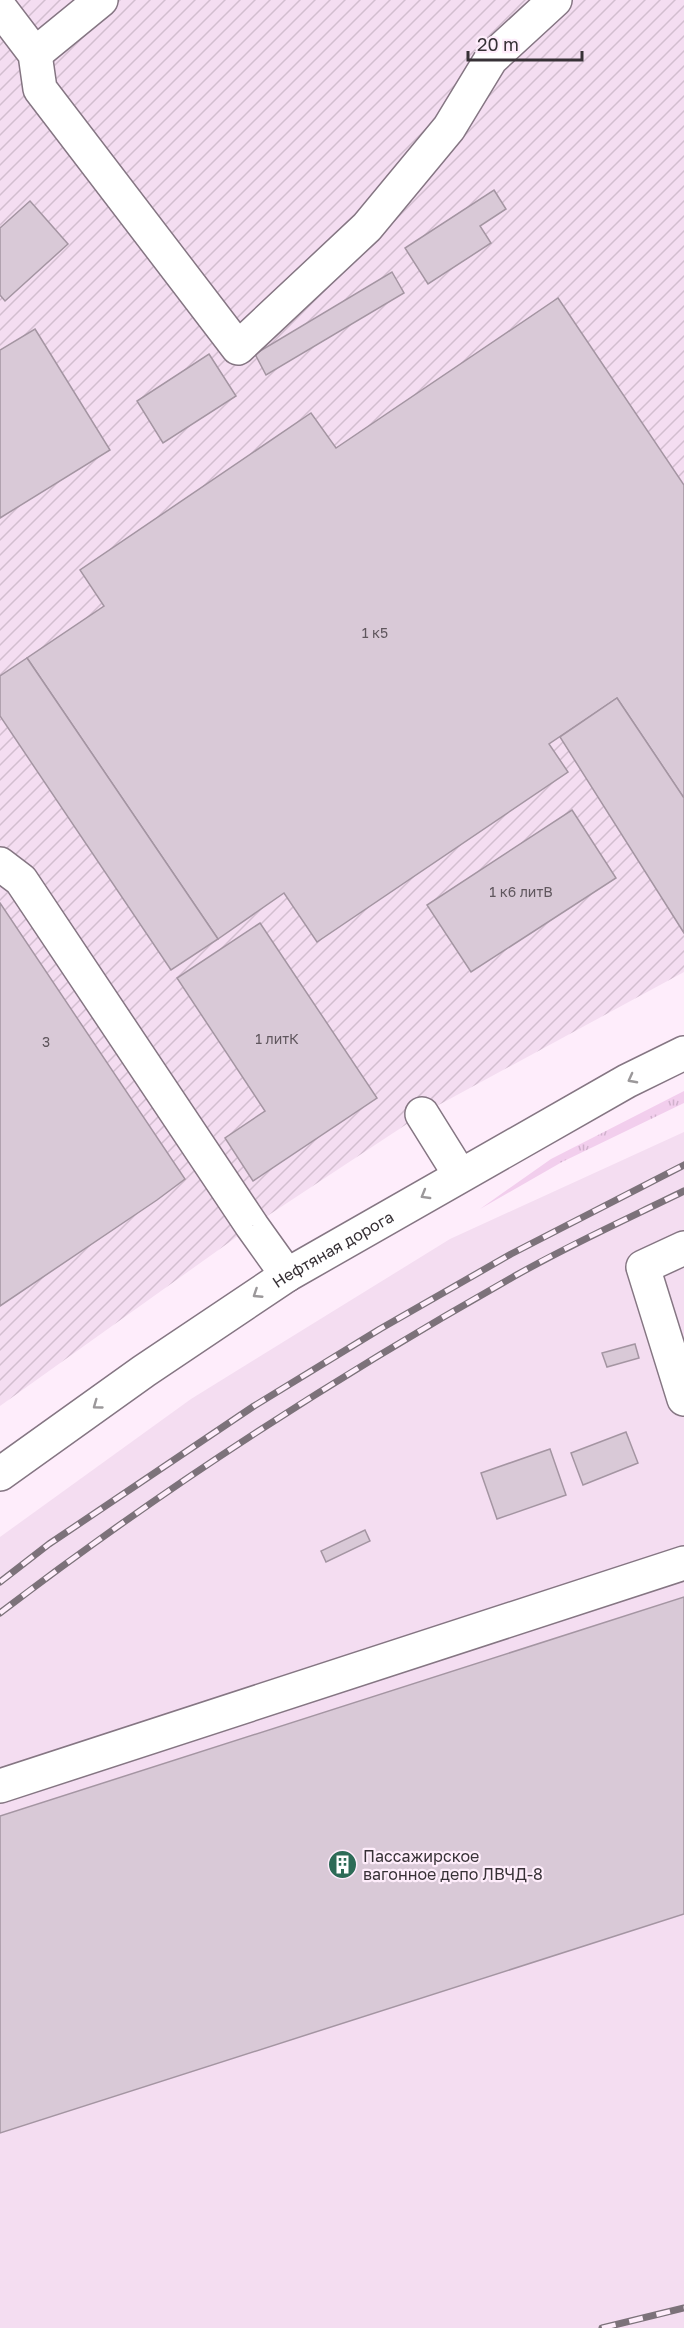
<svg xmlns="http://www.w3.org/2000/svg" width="684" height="2328" font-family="'Golos Text',sans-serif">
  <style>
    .built { fill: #f4ddf1 }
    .industrial { fill: url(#industrial-furrows) }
    .grass { fill: url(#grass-tufts) }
    .building { fill: #d9c9d7; stroke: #a495a2; stroke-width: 1.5 }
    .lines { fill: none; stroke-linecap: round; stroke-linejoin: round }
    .minor-casing { stroke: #857683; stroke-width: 36 }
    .minor { stroke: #fff; stroke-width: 33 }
    .rail-casing { stroke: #7c727a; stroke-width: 7 }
    .rail { stroke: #feedfb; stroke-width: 4.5; stroke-dasharray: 14; stroke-linecap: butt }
    .oneway { stroke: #9b989a }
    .labels { text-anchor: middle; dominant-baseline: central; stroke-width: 4.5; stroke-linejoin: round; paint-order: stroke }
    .number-label { font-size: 14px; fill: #60575e }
    .street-label { font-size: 16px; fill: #373136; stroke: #feedfb }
    .poi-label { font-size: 16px; fill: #373136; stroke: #feedfb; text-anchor: start }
  </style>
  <defs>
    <pattern id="industrial-furrows" width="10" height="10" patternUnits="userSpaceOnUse" patternTransform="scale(1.5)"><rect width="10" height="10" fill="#f4ddf1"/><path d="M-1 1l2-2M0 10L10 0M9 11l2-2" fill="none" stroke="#d2becf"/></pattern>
    <pattern id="grass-tufts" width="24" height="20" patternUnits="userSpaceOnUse" patternTransform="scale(1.5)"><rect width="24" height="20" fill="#f2ceed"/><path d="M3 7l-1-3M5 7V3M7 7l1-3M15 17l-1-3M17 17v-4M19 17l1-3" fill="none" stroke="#d0b1cc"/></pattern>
  </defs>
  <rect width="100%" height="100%" fill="#feedfb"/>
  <path class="built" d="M684 1132V2328H0V1537L191 1399 450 1239Z"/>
  <path class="industrial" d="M0 0H684V972L422 1114 252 1226 0 1406Z"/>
  <path class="grass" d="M684 1091V1103L562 1162 480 1209 551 1159Z"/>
  <g class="building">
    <path d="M494 190 506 209 480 226 491 243 428 284 405 248Z"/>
    <path d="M30 201 68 244 5 301 0 295V228Z"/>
    <path d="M392 272 404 293 266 375 255 354Z"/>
    <path d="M558 298 684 485V798L617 698 549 744 568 772 317 942 284 893 218 939 27 658 104 606 80 570 311 413 336 448Z"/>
    <path d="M35 329 110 450 0 518V350Z"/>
    <path d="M209 354 236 396 163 443 137 401Z"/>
    <path d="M27 658 218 939 171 970 0 716V676Z"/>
    <path d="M617 698 684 798V933L560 737Z"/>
    <path d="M572 810 616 878 471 972 427 905Z"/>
    <path d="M0 903 185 1179 157 1200 0 1306Z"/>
    <path d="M260 923 377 1098 253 1181 225 1138 265 1111 177 978Z"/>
    <path d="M635 1344 639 1358 607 1367 602 1353Z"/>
    <path d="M626 1432 638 1463 583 1485 571 1453Z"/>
    <path d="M550 1449 566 1495 497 1519 481 1473Z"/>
    <path d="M365 1530 370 1541 326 1562 321 1551Z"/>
    <path d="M684 1597V1914L0 2133V1816Z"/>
  </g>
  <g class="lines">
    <defs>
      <g id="minor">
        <path d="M0 8 35 54 40 89 238 348 367 227 449 128 491 59 555 0"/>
        <path d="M35 54 101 0"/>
        <path d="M0 864 21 880 252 1226 287 1275"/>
        <path d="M422 1114 460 1175"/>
        <path d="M684 1248 643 1267 684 1399"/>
        <path id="s1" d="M0 1474 144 1371 287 1275 627 1081 684 1053"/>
        <path d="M0 1786 684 1563"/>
      </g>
    </defs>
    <use href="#minor" class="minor-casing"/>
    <use href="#minor" class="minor"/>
    <defs>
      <g id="rail">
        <path d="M0 1582 49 1544 254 1406 380 1329 511 1254 684 1165"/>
        <path d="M0 1613C162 1489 336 1377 513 1277 569 1245 627 1219 684 1191"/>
        <path d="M602 2328 684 2308"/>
      </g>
    </defs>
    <use href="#rail" class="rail-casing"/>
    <use href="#rail" class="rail"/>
  </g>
  <defs><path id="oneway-chevron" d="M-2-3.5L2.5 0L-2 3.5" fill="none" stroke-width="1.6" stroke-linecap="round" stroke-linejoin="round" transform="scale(1.5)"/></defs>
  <g class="oneway">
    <use href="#oneway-chevron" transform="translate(632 1079) rotate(152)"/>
    <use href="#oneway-chevron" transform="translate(425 1195) rotate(150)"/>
    <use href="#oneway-chevron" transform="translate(257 1294) rotate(147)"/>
    <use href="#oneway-chevron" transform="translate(97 1405) rotate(144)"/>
  </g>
  <defs>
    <symbol id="building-disc" viewBox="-11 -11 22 22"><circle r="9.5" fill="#2d6b57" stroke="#feedfb"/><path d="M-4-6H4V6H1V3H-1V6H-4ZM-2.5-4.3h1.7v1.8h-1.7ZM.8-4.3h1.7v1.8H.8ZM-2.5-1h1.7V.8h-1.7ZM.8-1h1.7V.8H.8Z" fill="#fff"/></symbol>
  </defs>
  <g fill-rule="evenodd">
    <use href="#building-disc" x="326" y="1848" width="33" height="33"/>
  </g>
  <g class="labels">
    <g class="number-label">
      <text x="375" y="632">1 к5</text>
      <text x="521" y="891">1 к6 литВ</text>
      <text x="277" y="1038">1 литК</text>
      <text x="46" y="1041">3</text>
    </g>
    <g class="street-label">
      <text stroke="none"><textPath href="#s1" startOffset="402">Нефтяная дорога</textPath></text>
    </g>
    <g class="poi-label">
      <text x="363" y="1856">Пассажирское<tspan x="363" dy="18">вагонное депо ЛВЧД-8</tspan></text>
    </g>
  </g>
  <path d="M468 51v9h114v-9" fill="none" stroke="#373136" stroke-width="3"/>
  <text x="477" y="51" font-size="18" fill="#373136" stroke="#feedfb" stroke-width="4.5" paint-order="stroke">20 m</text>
</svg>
